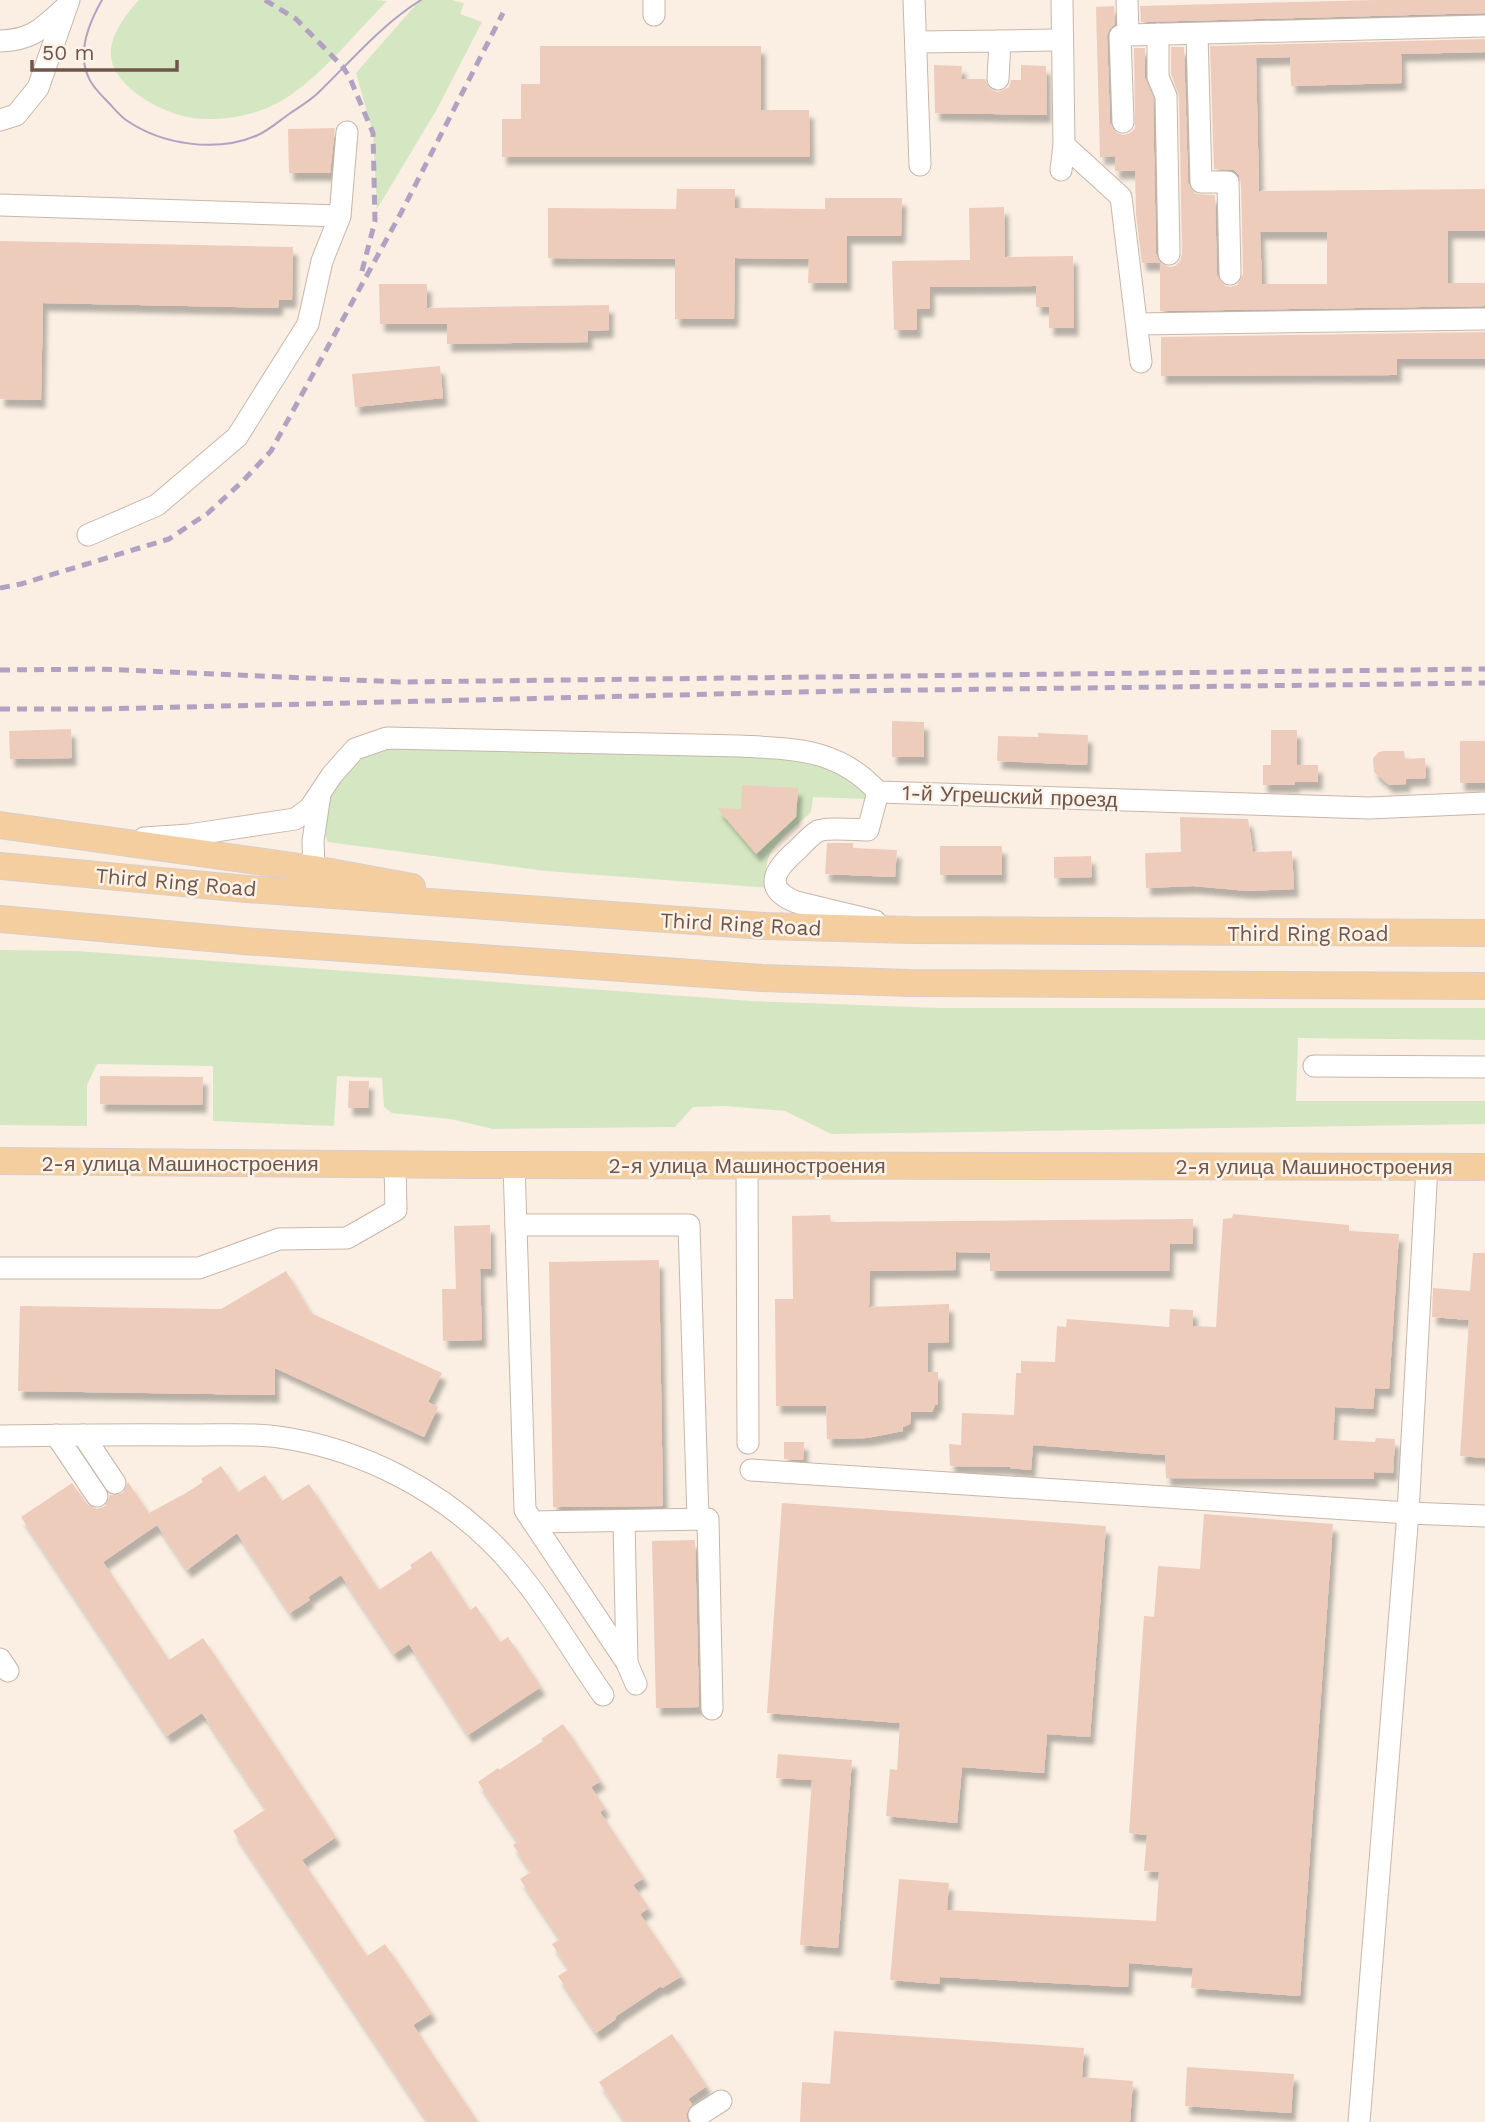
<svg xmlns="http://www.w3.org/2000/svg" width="1485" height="2122" font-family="'Work Sans',sans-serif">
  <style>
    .green { fill: #d4e7c2 }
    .building { fill: #eeccbc; fill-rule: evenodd; filter: url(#shadow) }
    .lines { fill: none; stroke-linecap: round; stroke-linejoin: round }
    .minor-casing { stroke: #cab6aa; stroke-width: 23 }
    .major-casing { stroke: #d7cfcd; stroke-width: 28 }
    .minor { stroke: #fff; stroke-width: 21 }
    .major { stroke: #f5ce9f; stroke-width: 26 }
    .tram { stroke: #b1a2c2; stroke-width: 2 }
    .rail { stroke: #b1a2c2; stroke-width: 5; stroke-dasharray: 10 7; stroke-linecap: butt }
    .labels { text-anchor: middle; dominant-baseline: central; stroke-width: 5; stroke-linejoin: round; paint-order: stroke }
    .street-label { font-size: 21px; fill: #70554b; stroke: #fef3e8 }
  </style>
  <defs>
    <filter id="shadow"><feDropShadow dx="4.5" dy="8" stdDeviation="2" flood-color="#0004"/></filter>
  </defs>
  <rect width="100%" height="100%" fill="#faefe2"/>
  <g class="green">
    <path d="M139 0H376L387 1C354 34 310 91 267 108 245 117 217 121 193 118 165 114 121 92 112 62 106 40 125 15 139 0Z"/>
    <path d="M420 0H452L464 3 460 14 482 22 437 109 377 209 373 133 356 73Z"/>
    <path d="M374 748 815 758 869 791 867 799 813 797 811 812C786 836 757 850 769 888L546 871 328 842C316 818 332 780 350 762 356 756 367 752 374 748Z"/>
    <path d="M0 950 77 951 751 1001 941 1008H1485V1040L1298 1038 1296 1101H1485V1124L831 1134 785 1111 724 1106 693 1107 675 1127 493 1129 451 1119 392 1113 384 1107 382 1078 337 1076 334 1126 213 1121V1066L97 1064 87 1085V1126L0 1125Z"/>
  </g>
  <g class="building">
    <path d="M1375 0H1485V13L1141 22 1140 6Z"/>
    <path d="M1114 6 1115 24 1109 30 1107 36 1110 123 1116 133 1123 135 1130 133 1135 128 1134 48H1145V78L1153 99 1156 254 1160 263H1142L1136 214 1135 171H1115V156L1100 157 1096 7Z"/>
    <path d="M1485 39V52L1401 54 1402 83 1291 86 1290 57 1256 58 1259 191 1485 189V231H1448V283H1485V306L1160 311V263L1169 267 1175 266 1180 261 1182 254 1179 96 1171 74V47H1184L1188 183 1195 194 1215 195 1217 275 1223 285 1230 287 1237 285 1243 274 1241 182 1239 175 1234 170 1214 169 1210 46ZM1260 232H1327V284H1262Z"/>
    <path d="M540 46H761V110H809L810 157H502V119H521V84H540Z"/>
    <path d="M934 65 962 66 961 79H985L990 90 998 92 1009 87 1011 80H1021V65L1046 66 1047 115 935 113Z"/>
    <path d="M335 128 330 173H289L288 129Z"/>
    <path d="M677 189H735V208L825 209V198H902L901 236H847V283H808L809 259 735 258 734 319H675V259L548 258V208L676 209Z"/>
    <path d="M1004 207 1005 257 1073 256 1074 328H1049V307H1036V286L930 287V309H917V330H894L892 261 970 260 969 208Z"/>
    <path d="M0 241 293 247 292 300H279L278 308 43 303 41 400 0 399Z"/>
    <path d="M379 284H427V308L609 305V330L588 331V342L447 344V324H380Z"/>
    <path d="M1485 332V359H1397V375L1161 376V337Z"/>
    <path d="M440 366 443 398 355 407 352 374Z"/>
    <path d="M892 721 924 722V757H892Z"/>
    <path d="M71 729 72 758 10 759 9 731Z"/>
    <path d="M1271 730H1297V765H1318V782H1295V785H1263V765H1271Z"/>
    <path d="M1038 733 1088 735 1087 765 997 761 998 736 1038 737Z"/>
    <rect x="1460" y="741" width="25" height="42"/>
    <path d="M1384 751H1404L1405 759 1425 758 1426 778 1406 779V784L1389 785 1374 772 1373 758 1379 752Z"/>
    <path d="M742 785 798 788 796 817 756 854 717 808 741 809Z"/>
    <path d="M1180 817 1248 819 1253 852 1292 851 1294 889 1248 891 1193 886 1146 888 1145 853 1181 852Z"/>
    <path d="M827 843H853V848L897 850 895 877 825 874Z"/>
    <rect x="940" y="846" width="62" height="29"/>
    <path d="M1091 856 1092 877 1054 878V857Z"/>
    <path d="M100 1076 203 1077 202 1105 100 1104Z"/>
    <path d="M349 1081H369L368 1108H348Z"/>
    <path d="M1233 1214 1349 1225V1231L1399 1234 1389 1389 1375 1388 1373 1409 1335 1407 1333 1440 1375 1442 1376 1438 1395 1439 1393 1473 1374 1472V1479L1166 1478 1165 1455 1033 1445 1031 1470 1010 1468V1467L950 1466 949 1444 961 1445 962 1413 1014 1415 1016 1373H1021V1361L1055 1362 1057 1326 1066 1327 1067 1319 1169 1327 1170 1309 1193 1310V1326L1216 1327 1223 1219 1232 1218Z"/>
    <path d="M830 1215 831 1222 1193 1219V1244H1170L1169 1271H990V1253L956 1252V1270L870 1271 869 1307 949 1304V1342L928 1343V1372H938V1405H935L932 1412H911L910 1424 903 1427V1431L867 1438 827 1439 826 1406H776L775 1299H793L792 1216Z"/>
    <path d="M490 1225 491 1269H480L482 1340 443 1341 442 1289H456L454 1226Z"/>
    <path d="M1473 1253H1485V1458L1460 1456 1469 1320 1432 1317 1433 1288 1470 1291Z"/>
    <path d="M659 1260 663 1506 553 1507 549 1262Z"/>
    <path d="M286 1271 311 1313 442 1373 428 1402 438 1407 424 1437 275 1368V1395L18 1391 20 1306 221 1309Z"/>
    <path d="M784 1442H804L803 1460 784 1459Z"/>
    <path d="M221 1466 238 1492 265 1475 282 1501 309 1484 379 1590 412 1568 410 1565 431 1551 470 1610 476 1606 500 1642 508 1637 541 1687 468 1735 409 1644 394 1654 341 1575 308 1597 310 1600 290 1613 237 1533 187 1570 149 1513 186 1493 203 1482 201 1479Z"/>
    <path d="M128 1482 157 1525 103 1562 169 1660 203 1638 336 1837 302 1860 367 1956 385 1944 432 2013 413 2025 478 2122H428L233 1831 266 1809 202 1713 167 1736 21 1517 72 1483 87 1504 97 1509 105 1506 110 1495 123 1493Z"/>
    <path d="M782 1503 1106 1526 1090 1737 1047 1734 1044 1773 962 1767 957 1823 886 1816 890 1769 897 1770 900 1723 767 1713Z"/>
    <path d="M1204 1514 1333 1524 1300 1996 1191 1988 1193 1968 1129 1963 1128 1987 940 1977 939 1984 890 1980 899 1879 949 1883 947 1910 1156 1921 1159 1872 1144 1871 1147 1835 1129 1833 1144 1616 1154 1617 1158 1566 1200 1569Z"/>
    <path d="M695 1540 699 1707 656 1708 652 1541Z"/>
    <path d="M563 1724 601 1781 591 1787 605 1808 600 1812 644 1878 633 1885 649 1908 640 1914 682 1976 662 1988 661 1986 615 2017 616 2019 596 2033 558 1976 569 1969 552 1944 560 1939 520 1879 531 1872 513 1845 518 1842 478 1782 498 1768 499 1770 543 1741 541 1739Z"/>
    <path d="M778 1754 852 1760 838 1948 800 1945 812 1780 776 1778Z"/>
    <path d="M834 2031 1084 2048 1082 2077 1133 2081 1130 2122H800L802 2082 830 2084Z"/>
    <path d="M672 2034 707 2086 688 2099 692 2104 686 2115 688 2122H625L599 2082Z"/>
    <path d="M1187 2067 1294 2074 1291 2113 1185 2106Z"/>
  </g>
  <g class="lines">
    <defs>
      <g id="minor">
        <path d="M654 0V15"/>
        <path d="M914 0 920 165"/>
        <path d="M1062 0 1064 145 1121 197 1141 362"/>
        <path d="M1127 0 1128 35 1485 26"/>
        <path d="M1158 34V77L1166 96 1169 254"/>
        <path d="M1197 34 1201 182H1228L1230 274"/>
        <path d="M0 41C33 40 42 28 66 7"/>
        <path d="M1000 41 1052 40"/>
        <path d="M916 42 1000 41 998 79"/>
        <path d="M0 120 16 115 38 88 69 0"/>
        <path d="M1123 122 1120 36 1128 35"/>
        <path d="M1061 170 1064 145"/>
        <path d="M0 205 340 216"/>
        <path d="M1137 324 1485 319"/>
        <path d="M88 535 157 505 237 437 308 324 322 261 340 216 347 132"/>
        <path d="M144 838 189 835 295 819 310 808 332 775 355 749 387 738 739 746C794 749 838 748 878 792L1369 808 1485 803"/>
        <path d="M314 869 313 841 320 794"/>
        <path d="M875 921 796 902C761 888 776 868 797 850 803 844 811 835 818 831 828 827 857 830 868 830L878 792"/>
        <path d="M1314 1066 1485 1067"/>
        <path d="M514 1165 525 1510 627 1663 636 1684"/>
        <path d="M747 1165 748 1443"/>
        <path d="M516 1225H689L698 1519"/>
        <path d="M0 1268H199L279 1239 347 1238 396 1210 395 1164"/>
        <path d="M56 1435 97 1496"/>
        <path d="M83 1435 115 1483"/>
        <path d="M0 1436C65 1435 131 1434 196 1435 227 1435 260 1433 291 1439 365 1452 437 1489 491 1542 536 1586 567 1644 603 1695"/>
        <path d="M751 1470 1408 1513 1485 1516"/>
        <path d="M624 1521 627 1663"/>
        <path d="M533 1522 708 1519 712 1709"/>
        <path d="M0 1659 8 1671"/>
        <path d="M699 2115 721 2101"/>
        <path d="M1359 2122 1408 1513 1427 1166"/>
      </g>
      <g id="major">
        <path d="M0 825 314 869 412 887"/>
        <path d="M0 866 247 889 765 926 910 930 1485 933"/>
        <path d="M0 919 243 941 762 978 909 983 1485 986"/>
        <path d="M0 1161 471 1165 1485 1167"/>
      </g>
    </defs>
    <use href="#minor" class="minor-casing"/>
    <use href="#major" class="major-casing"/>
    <use href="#minor" class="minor"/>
    <use href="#major" class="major"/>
    <path class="tram" d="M102 0C90 21 77 52 88 76 91 85 100 94 107 101 113 107 119 115 126 120 162 145 217 153 258 135 269 130 279 121 289 114 299 107 310 101 319 92 352 60 381 25 421 0"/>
    <g class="rail">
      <path d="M265 0 296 19 342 66 349 76 373 133 375 221 361 275"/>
      <path d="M0 588 21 584 169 539 208 513 243 481 271 451 402 211 503 13"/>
      <path d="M0 670 99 669 400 682 1485 669"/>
      <path d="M0 709H100L842 691 1485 683"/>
    </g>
  </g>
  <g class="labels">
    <g class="street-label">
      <text transform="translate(1010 796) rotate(2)">1-й Угрешский проезд</text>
      <text transform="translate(176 882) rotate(5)">Third Ring Road</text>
      <text transform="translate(741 924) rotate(3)">Third Ring Road</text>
      <text x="1308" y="933">Third Ring Road</text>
      <text x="180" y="1163">2-я улица Машиностроения</text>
      <text x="747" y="1165">2-я улица Машиностроения</text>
      <text x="1314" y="1166">2-я улица Машиностроения</text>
    </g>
  </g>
  <path d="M32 60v10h145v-10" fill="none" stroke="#70554b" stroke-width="3.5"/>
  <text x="42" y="60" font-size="21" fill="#70554b" stroke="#fef3e8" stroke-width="5" paint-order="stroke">50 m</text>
</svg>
